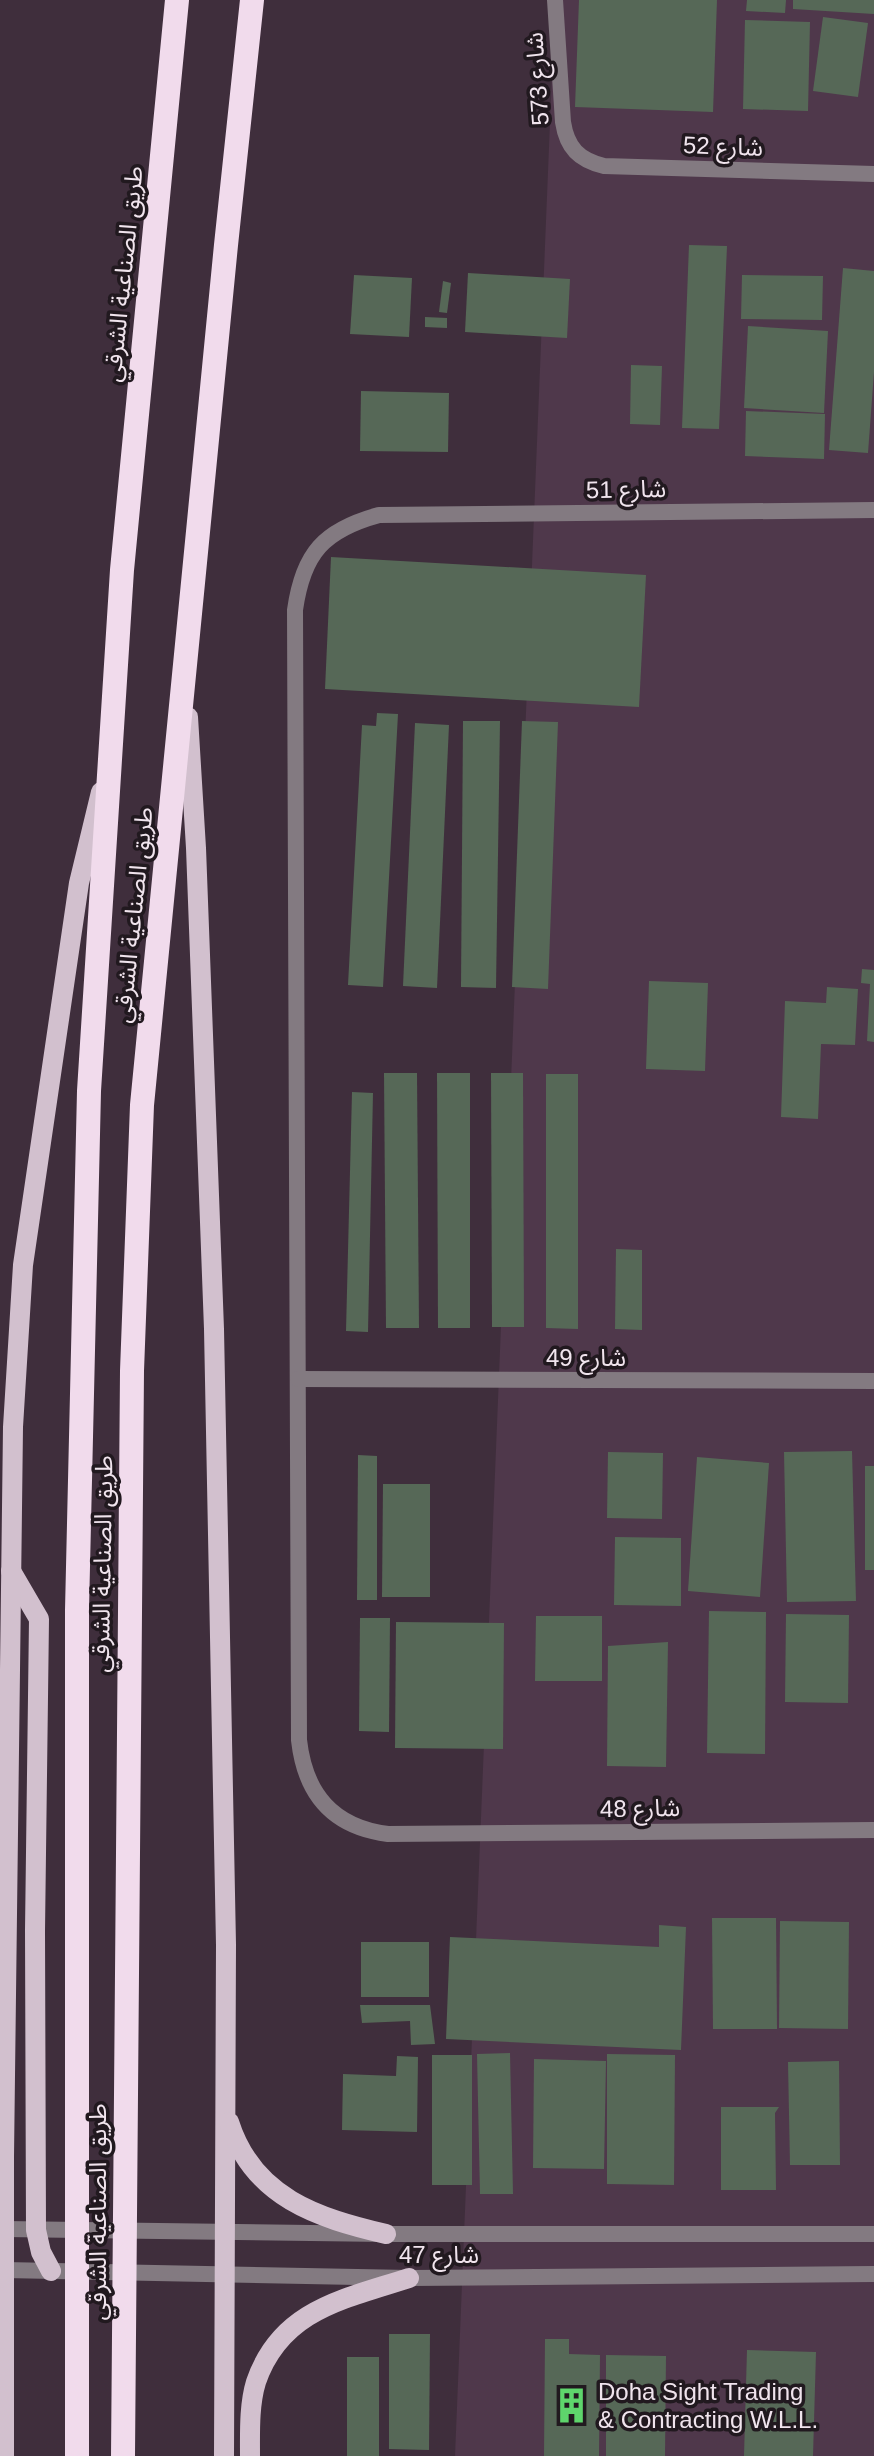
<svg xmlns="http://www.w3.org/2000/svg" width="874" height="2456" font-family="Arial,'Noto Sans Arabic',sans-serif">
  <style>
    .built { fill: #4f384b }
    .building { fill: #566857 }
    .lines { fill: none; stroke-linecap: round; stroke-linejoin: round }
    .street { stroke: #837a81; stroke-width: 16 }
    .primary { stroke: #d2c0ce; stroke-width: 20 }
    .highway { stroke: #f1dbec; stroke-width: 24 }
    .labels { text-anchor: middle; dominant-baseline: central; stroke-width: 7; stroke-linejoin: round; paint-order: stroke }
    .street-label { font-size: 24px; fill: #f0e4ed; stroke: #21191f }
    .poi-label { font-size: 24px; fill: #f0e4ed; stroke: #21191f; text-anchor: start }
  </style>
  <rect width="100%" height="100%" fill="#3f2e3c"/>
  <path class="built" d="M555 0H874V2456H455Z"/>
  <g class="building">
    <path d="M579 0H717L713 112 575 107Z"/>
    <path d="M747 0H786L785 13 746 11Z"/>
    <path d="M793 0H874V14L793 9Z"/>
    <path d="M823 17 868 23 858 97 813 91Z"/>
    <path d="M745 20 810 22 808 111 743 109Z"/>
    <path d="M689 245 727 246 719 429 682 428Z"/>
    <path d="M843 268 874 271V372L868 453 829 450Z"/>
    <path d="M468 273 570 279 567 338 465 332Z"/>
    <path d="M354 275 412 278 409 337 350 334Z"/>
    <path d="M742 275 823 276 822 320 741 319Z"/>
    <path d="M443 281 451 283 447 313 439 312Z"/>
    <path d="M425 317 447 318V328L425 327Z"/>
    <path d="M748 326 828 331 824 413 744 408Z"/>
    <path d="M631 365 662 366 660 425 630 424Z"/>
    <path d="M361 391 449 393 448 452 360 451Z"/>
    <path d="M746 411 825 414 824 459 745 456Z"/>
    <path d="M331 557 646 575 639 707 325 689Z"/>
    <path d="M377 713 398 714 383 987 348 985 362 725 376 726Z"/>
    <path d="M463 721H500L496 988 461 987Z"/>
    <path d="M522 721 558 722 548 989 512 987Z"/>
    <path d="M415 723 449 725 437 988 403 986Z"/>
    <path d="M862 969 874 970V1042L867 1041 870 984 861 983Z"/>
    <path d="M649 981 708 983 705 1071 646 1069Z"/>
    <path d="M827 987 858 989 855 1045 821 1044 818 1119 781 1117 785 1001 826 1003Z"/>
    <path d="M384 1073H417L419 1328H386Z"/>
    <path d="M437 1073H470V1328H438Z"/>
    <path d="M491 1073H523L524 1327H492Z"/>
    <path d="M546 1074H578V1329L546 1328Z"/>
    <path d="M352 1092 373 1093 368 1332 346 1331Z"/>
    <path d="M616 1249 642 1250V1330L615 1329Z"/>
    <path d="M852 1451 856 1601 787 1602 784 1452Z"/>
    <path d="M608 1452 663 1453 662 1519 607 1518Z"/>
    <path d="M358 1455 377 1456V1600H357Z"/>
    <path d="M697 1457 769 1463 760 1597 688 1591Z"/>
    <rect x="865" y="1466" width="9" height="104"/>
    <path d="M383 1484H430V1597H382Z"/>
    <path d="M615 1537 681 1538V1606L614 1605Z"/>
    <path d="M709 1611 766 1612 765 1754 707 1753Z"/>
    <path d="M786 1614 849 1615 848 1703 785 1702Z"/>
    <path d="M536 1616H602V1681H535Z"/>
    <path d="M360 1618H390L389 1732 359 1731Z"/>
    <path d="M396 1622 504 1623 503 1749 395 1748Z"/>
    <path d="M668 1642 666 1767 607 1766 608 1646Z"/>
    <path d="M712 1918H776L777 2029H713Z"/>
    <path d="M780 1921 849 1922 848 2029 779 2028Z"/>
    <path d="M659 1925 686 1927 681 2050 446 2039 450 1937 659 1947Z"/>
    <rect x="361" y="1942" width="68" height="55"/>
    <path d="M360 2005H430L435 2044 411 2045 410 2021 362 2023Z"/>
    <path d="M510 2053 513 2194H480L477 2054Z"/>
    <path d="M607 2054 675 2055 674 2185 607 2184Z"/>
    <rect x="432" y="2055" width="40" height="130"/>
    <path d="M397 2056 418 2057 417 2132 342 2130 343 2074 396 2076Z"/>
    <path d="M534 2059 606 2061 604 2169 533 2168Z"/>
    <path d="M839 2061 840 2165H790L788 2062Z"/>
    <path d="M721 2107H779L775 2113 776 2190H721Z"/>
    <path d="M389 2334H430L429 2450 389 2449Z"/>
    <path d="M545 2339H569V2354L600 2355 599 2456H544Z"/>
    <path d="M747 2350 816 2352 813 2456H744Z"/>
    <path d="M606 2355 666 2356 665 2456H606Z"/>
    <rect x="347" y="2357" width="32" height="99"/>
  </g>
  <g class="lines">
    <g class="street">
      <path d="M555 0 563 122C567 148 579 160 604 166L874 174"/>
      <path d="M874 510 379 515C324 530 303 553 295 610L299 1740C305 1794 333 1827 388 1834L874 1830"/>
      <path d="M298 1379 874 1381"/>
      <path d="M4 2229 386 2234H874"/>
      <path d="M4 2270 409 2278 874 2274"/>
    </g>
    <g class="primary">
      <path d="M188 717 196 848 214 1329 226 1945 224 2456"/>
      <path d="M11 1571 39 1619 35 1931 36 2230 41 2252 51 2271"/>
      <path d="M229 2122C253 2198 318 2218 386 2234"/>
      <path d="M4 2456V2157L13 1427 23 1265 79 883 101 792"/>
      <path d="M250 2456C250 2432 249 2405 256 2382 281 2309 345 2299 409 2278"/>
    </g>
    <g class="highway">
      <path d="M77 2456V1610L89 1091 122 570 177 0"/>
      <path d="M123 2456 132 1371 142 1105 226 245 252 0"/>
    </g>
  </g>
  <defs>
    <symbol id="building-bare" viewBox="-9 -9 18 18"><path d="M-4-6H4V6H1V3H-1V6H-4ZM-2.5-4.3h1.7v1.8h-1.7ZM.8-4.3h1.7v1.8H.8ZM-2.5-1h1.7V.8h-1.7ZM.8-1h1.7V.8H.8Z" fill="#5ed56c" stroke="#21191f" stroke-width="2.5" paint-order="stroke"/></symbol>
  </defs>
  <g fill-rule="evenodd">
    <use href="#building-bare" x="546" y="2380" width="51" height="51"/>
  </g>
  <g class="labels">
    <g class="street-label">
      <text transform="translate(537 79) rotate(-94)">شارع 573</text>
      <text transform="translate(723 146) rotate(2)">شارع 52</text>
      <text transform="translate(123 274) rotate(-84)">طريق الصناعية الشرقي</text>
      <text transform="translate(626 489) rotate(-1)">شارع 51</text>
      <text transform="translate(133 915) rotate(-84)">طريق الصناعية الشرقي</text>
      <text x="586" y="1357">شارع 49</text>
      <text transform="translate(102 1564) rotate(-89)">طريق الصناعية الشرقي</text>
      <text transform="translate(640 1808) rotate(-1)">شارع 48</text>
      <text transform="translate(97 2212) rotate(-90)">طريق الصناعية الشرقي</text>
      <text x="439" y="2254">شارع 47</text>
    </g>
    <g class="poi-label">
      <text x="598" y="2391">Doha Sight Trading<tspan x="598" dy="28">&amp; Contracting W.L.L.</tspan></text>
    </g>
  </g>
</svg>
